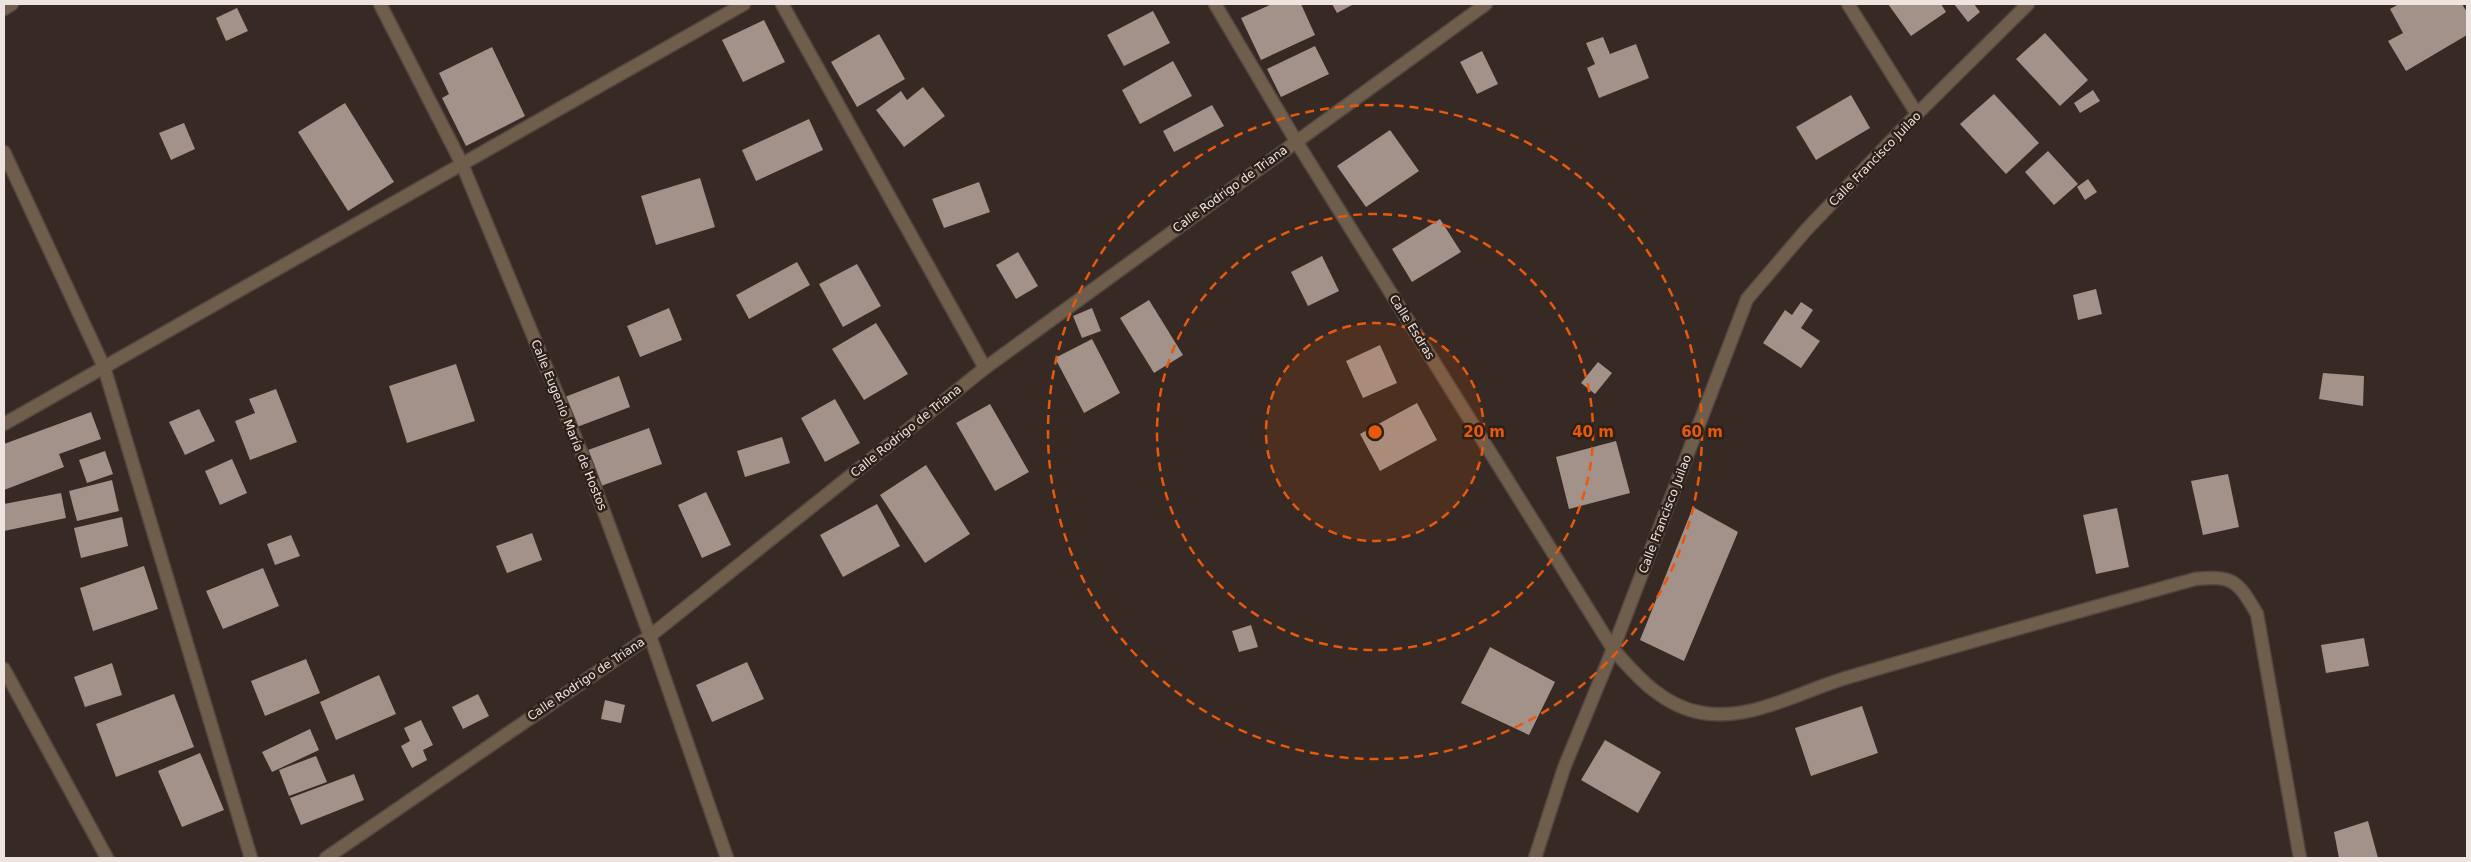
<svg xmlns="http://www.w3.org/2000/svg" width="2471" height="862" font-family="'DejaVu Sans',sans-serif">
  <style>
    .building { fill: #a3928a }
    .lines { fill: none; stroke-linecap: round; stroke-linejoin: round }
    .minor-casing { stroke: #544741; stroke-width: 15 }
    .minor { stroke: #705e4c; stroke-width: 12 }
    .ring { fill: none; stroke: #e8590c; stroke-width: 2.5; stroke-dasharray: 9 6 }
    .labels { text-anchor: middle; dominant-baseline: central; stroke-width: 5; stroke-linejoin: round; paint-order: stroke }
    .street-label { font-size: 12px; fill: #ede4e0; stroke: #2d2019 }
    .centre { fill: #e8590c; stroke: #2d2019; stroke-width: 2.5 }
    .ring-label { font-size: 15px; text-anchor: middle; font-weight: bold; fill: #e8590c; stroke: #2d2019; stroke-width: 5; stroke-linejoin: round; paint-order: stroke }
  </style>
  <rect width="100%" height="100%" fill="#372923"/>
  <g class="building">
    <path d="M1272 4H1301L1315 35 1261 60 1241 18Z"/>
    <path d="M1332 4H1354L1337 13Z"/>
    <path d="M1888 4H1941L1946 12 1911 36Z"/>
    <path d="M1954 4H1974L1980 12 1968 22Z"/>
    <path d="M2399 4H2462L2467 12V35L2406 71 2388 41 2403 33 2390 9Z"/>
    <path d="M237 8 248 31 226 41 216 18Z"/>
    <path d="M1153 11 1170 43 1124 66 1107 35Z"/>
    <path d="M764 20 785 62 743 82 722 40Z"/>
    <path d="M2045 33 2088 80 2060 106 2016 59Z"/>
    <path d="M879 34 905 79 857 107 831 62Z"/>
    <path d="M1603 37 1610 54 1636 44 1649 78 1599 98 1587 68 1595 64 1586 43Z"/>
    <path d="M1315 46 1329 74 1281 97 1267 69Z"/>
    <path d="M492 47 525 116 466 146 442 98 449 94 439 73Z"/>
    <path d="M1482 51 1498 84 1477 94 1460 62Z"/>
    <path d="M1173 61 1192 96 1140 124 1122 90Z"/>
    <path d="M923 87 945 116 904 147 876 110 901 91 907 100Z"/>
    <path d="M2093 90 2100 101 2080 113 2074 103Z"/>
    <path d="M1994 94 2039 143 2006 174 1960 124Z"/>
    <path d="M1851 95 1870 128 1816 160 1796 127Z"/>
    <path d="M345 103 394 182 348 211 298 132Z"/>
    <path d="M1212 105 1224 126 1174 152 1163 131Z"/>
    <path d="M809 119 823 150 756 181 742 150Z"/>
    <path d="M184 123 195 149 171 160 159 133Z"/>
    <path d="M1390 130 1419 171 1366 207 1337 166Z"/>
    <path d="M2048 151 2078 184 2054 205 2025 172Z"/>
    <path d="M700 178 715 227 656 245 641 196Z"/>
    <path d="M2088 179 2097 192 2085 200 2077 187Z"/>
    <path d="M979 182 990 212 944 228 932 199Z"/>
    <path d="M1440 219 1461 252 1412 282 1392 249Z"/>
    <path d="M1018 252 1038 286 1016 299 996 265Z"/>
    <path d="M1322 256 1339 291 1308 306 1291 272Z"/>
    <path d="M797 262 810 285 749 319 736 295Z"/>
    <path d="M857 264 881 306 843 327 819 284Z"/>
    <path d="M2096 289 2102 314 2078 320 2073 295Z"/>
    <path d="M1149 300 1183 355 1154 373 1120 318Z"/>
    <path d="M1801 302 1813 310 1801 328 1820 341 1801 368 1763 343 1785 310 1792 315Z"/>
    <path d="M669 308 682 340 640 357 627 326Z"/>
    <path d="M1092 308 1101 331 1082 338 1073 316Z"/>
    <path d="M876 323 908 374 864 400 832 349Z"/>
    <path d="M1092 339 1120 393 1084 413 1055 358Z"/>
    <path d="M1380 345 1397 383 1363 398 1346 361Z"/>
    <path d="M1598 362 1612 373 1595 394 1581 383Z"/>
    <path d="M456 364 475 421 407 443 389 386Z"/>
    <path d="M2323 373 2364 376 2363 406 2319 399Z"/>
    <path d="M619 376 630 407 577 427 565 397Z"/>
    <path d="M276 389 297 442 250 460 235 421 255 413 249 399Z"/>
    <path d="M835 399 860 443 825 462 801 418Z"/>
    <path d="M1417 403 1437 440 1380 471 1360 434Z"/>
    <path d="M990 404 1029 472 995 491 956 423Z"/>
    <path d="M199 409 215 441 185 455 169 422Z"/>
    <path d="M91 412 101 439 59 454 64 467 4 490V444Z"/>
    <path d="M649 428 662 464 601 486 588 450Z"/>
    <path d="M782 437 790 463 745 477 737 451Z"/>
    <path d="M1616 441 1630 493 1569 509 1556 457Z"/>
    <path d="M105 451 113 474 87 483 79 460Z"/>
    <path d="M232 459 247 493 220 505 205 471Z"/>
    <path d="M926 465 970 534 925 563 880 495Z"/>
    <path d="M2228 474 2239 527 2203 535 2191 481Z"/>
    <path d="M112 480 119 511 77 521 69 491Z"/>
    <path d="M706 492 731 545 702 558 678 505Z"/>
    <path d="M61 493 66 518 4 531V504Z"/>
    <path d="M877 504 900 546 843 577 820 535Z"/>
    <path d="M1693 507 1738 532 1684 661 1640 640Z"/>
    <path d="M2117 508 2129 567 2096 574 2083 515Z"/>
    <path d="M122 517 128 546 81 558 74 528Z"/>
    <path d="M532 533 542 560 507 573 496 546Z"/>
    <path d="M291 535 300 556 275 565 267 544Z"/>
    <path d="M144 566 158 609 93 631 80 588Z"/>
    <path d="M263 568 279 606 223 629 206 591Z"/>
    <path d="M1251 625 1258 647 1239 652 1232 631Z"/>
    <path d="M2364 638 2369 666 2326 673 2321 645Z"/>
    <path d="M1490 647 1555 682 1529 735 1461 703Z"/>
    <path d="M306 659 320 693 265 716 251 681Z"/>
    <path d="M747 662 764 699 712 722 696 685Z"/>
    <path d="M112 663 122 695 85 707 74 677Z"/>
    <path d="M379 675 396 714 336 740 320 702Z"/>
    <path d="M174 694 194 747 116 777 96 724Z"/>
    <path d="M478 694 489 716 463 729 452 707Z"/>
    <path d="M605 700 625 705 621 723 601 719Z"/>
    <path d="M1862 706 1878 753 1811 776 1795 728Z"/>
    <path d="M421 720 433 745 423 750 427 760 412 768 401 746 410 741 404 728Z"/>
    <path d="M310 729 319 750 272 772 262 752Z"/>
    <path d="M1605 740 1661 772 1638 813 1581 780Z"/>
    <path d="M200 753 224 810 182 827 158 771Z"/>
    <path d="M316 756 327 782 289 796 279 770Z"/>
    <path d="M354 774 364 800 301 825 290 798Z"/>
    <path d="M2368 821 2378 858H2339L2334 832Z"/>
  </g>
  <g class="lines">
    <defs>
      <g id="minor">
        <path d="M380 4 462 164 587 466 650 636 727 858"/>
        <path d="M782 4 985 368"/>
        <path d="M1215 4 1296 141 1613 649C1637 677 1664 707 1703 713 1753 721 1803 690 1849 677 1964 643 2080 611 2195 579 2233 575 2238 581 2257 614L2300 858"/>
        <path d="M1848 4 1917 114"/>
        <path d="M4 9 12 4"/>
        <path d="M4 152 104 367 251 858"/>
        <path d="M4 424 744 4"/>
        <path d="M4 669 107 858"/>
        <path d="M326 858 650 636 985 368 1486 4"/>
        <path d="M1535 858 1564 768 1613 649 1747 299 1806 230 1917 114 2028 4"/>
      </g>
    </defs>
    <use href="#minor" class="minor-casing"/>
    <use href="#minor" class="minor"/>
  </g>
  <circle cx="1375" cy="432" r="109" fill="#e8590c" fill-opacity=".12"/>
  <g class="ring">
    <circle cx="1375" cy="432" r="109"/>
    <circle cx="1375" cy="432" r="218"/>
    <circle cx="1375" cy="432" r="327"/>
  </g>
  <g class="labels">
    <g class="street-label">
      <text transform="translate(1875 159) rotate(-46)">Calle Francisco Juilao</text>
      <text transform="translate(1230 189) rotate(-36)">Calle Rodrigo de Triana</text>
      <text transform="translate(1412 327) rotate(58)">Calle Esdras</text>
      <text transform="translate(569 425) rotate(68)">Calle Eugenio María de Hostos</text>
      <text transform="translate(906 431) rotate(-39)">Calle Rodrigo de Triana</text>
      <text transform="translate(1665 514) rotate(-69)">Calle Francisco Juilao</text>
      <text transform="translate(586 679) rotate(-34)">Calle Rodrigo de Triana</text>
    </g>
  </g>
  <circle cx="1375" cy="432" r="8" class="centre"/>
  <g class="ring-label">
    <text x="1484" y="437">20 m</text>
    <text x="1593" y="437">40 m</text>
    <text x="1702" y="437">60 m</text>
  </g>
  <rect width="2471" height="862" fill="none" stroke="#ede4e0" stroke-width="10"/>
</svg>
